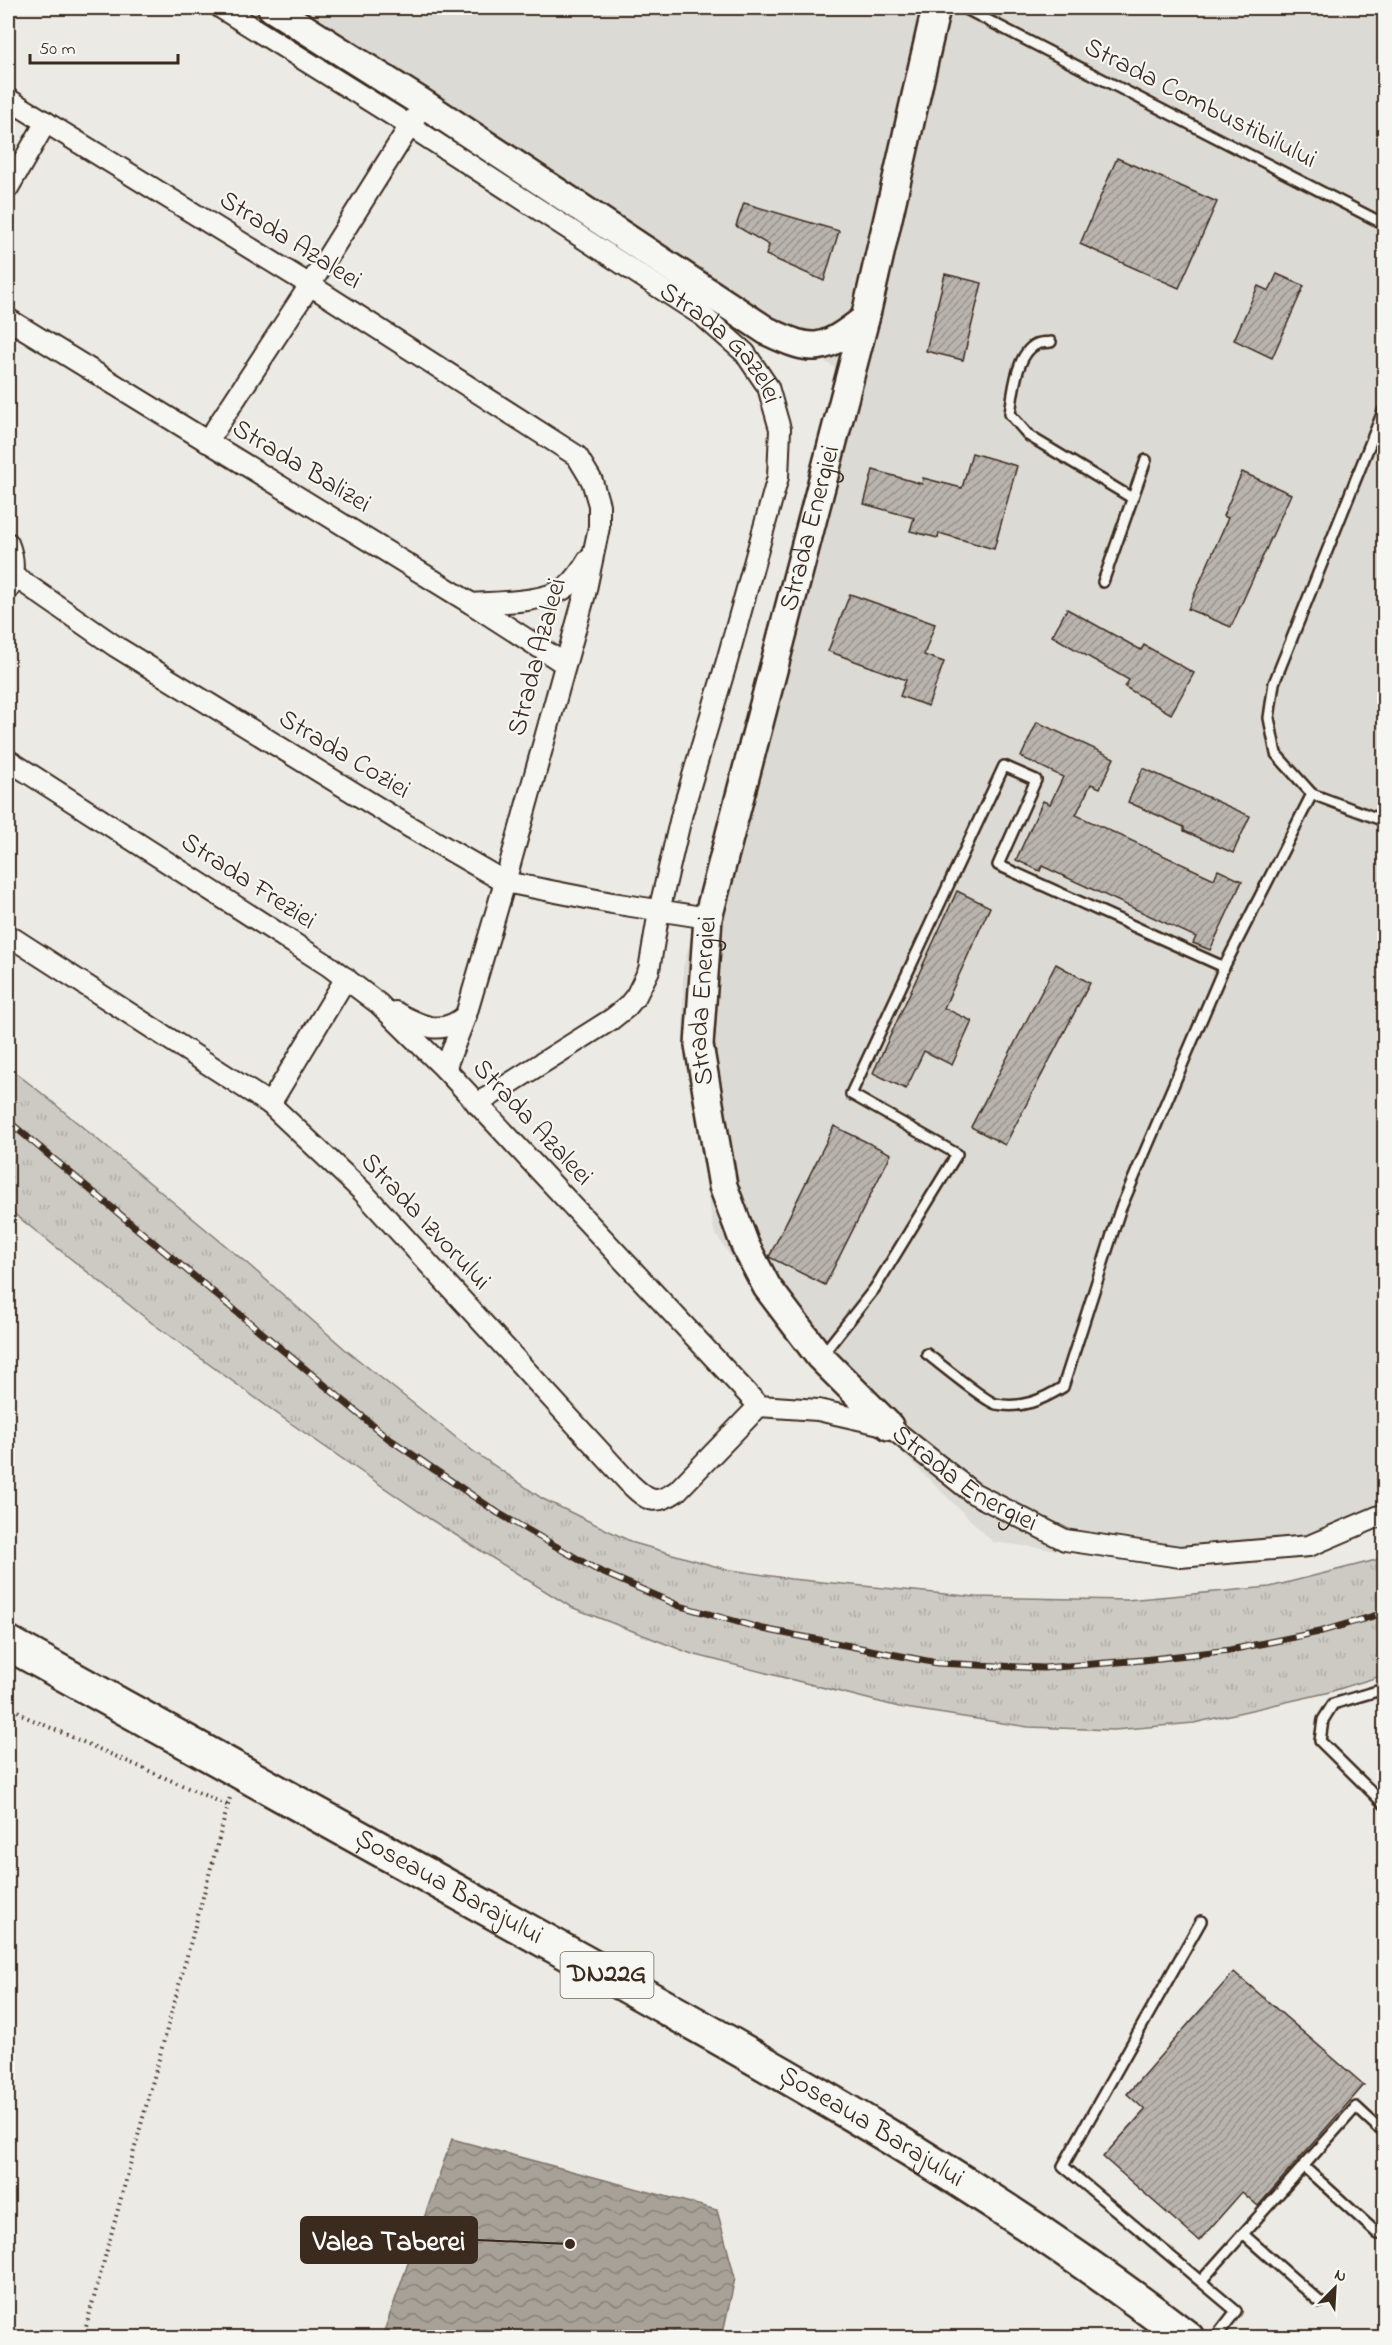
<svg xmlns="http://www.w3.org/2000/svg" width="1392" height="2345" font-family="'Indie Flower',sans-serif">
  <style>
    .built { fill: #dcdad4 }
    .grass { fill: url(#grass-tufts); stroke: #847a71; stroke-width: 1.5 }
    .water { fill: url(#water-waves); stroke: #7c7167; stroke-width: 1.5 }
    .building { fill: url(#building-hatch); stroke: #3b2a1e; stroke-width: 1.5 }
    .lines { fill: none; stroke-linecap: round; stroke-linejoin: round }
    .lane-casing { stroke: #3b2a1e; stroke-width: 14 }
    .street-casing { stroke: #3b2a1e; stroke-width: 24 }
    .secondary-casing { stroke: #3b2a1e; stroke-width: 32 }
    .highway-casing { stroke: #3b2a1e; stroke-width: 38 }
    .path { stroke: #3b2a1e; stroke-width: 4; stroke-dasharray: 1.5 4.5; stroke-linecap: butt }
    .lane { stroke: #f6f6f2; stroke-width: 9 }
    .street { stroke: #f6f6f2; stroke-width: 20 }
    .secondary { stroke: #f6f6f2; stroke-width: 27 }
    .highway { stroke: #f6f6f2; stroke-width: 33 }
    .rail-casing { stroke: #3b2a1e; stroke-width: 7 }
    .rail { stroke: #f6f6f2; stroke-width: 4.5; stroke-dasharray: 14; stroke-linecap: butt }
    .labels { text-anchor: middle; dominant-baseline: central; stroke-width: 4.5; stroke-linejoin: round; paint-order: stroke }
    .shield { fill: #f6f6f2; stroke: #73675e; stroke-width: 1.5 }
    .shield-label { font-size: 26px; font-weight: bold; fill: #3b2a1e }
    .street-label { font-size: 27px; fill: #3b2a1e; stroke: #f6f6f2 }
    .leader { fill: none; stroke: #3b2a1e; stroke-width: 2 }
    .callout-dot { fill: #3b2a1e; stroke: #f6f6f2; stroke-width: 2 }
    .callout { fill: #3b2a1e; stroke: #3b2a1e; stroke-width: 2 }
    .callout-label { font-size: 28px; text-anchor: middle; font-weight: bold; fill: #fff }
  </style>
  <defs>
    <pattern id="grass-tufts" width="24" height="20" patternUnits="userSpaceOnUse" patternTransform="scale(1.5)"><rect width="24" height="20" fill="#cdcac4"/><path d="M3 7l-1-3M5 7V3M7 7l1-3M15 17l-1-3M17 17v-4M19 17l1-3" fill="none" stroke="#b1aea8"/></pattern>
    <pattern id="water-waves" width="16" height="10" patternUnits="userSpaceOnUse" patternTransform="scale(1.5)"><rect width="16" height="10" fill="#a8a198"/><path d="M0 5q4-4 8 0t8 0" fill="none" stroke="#8a837b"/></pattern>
    <pattern id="building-hatch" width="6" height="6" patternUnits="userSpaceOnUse" patternTransform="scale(1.5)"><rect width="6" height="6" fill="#bab4ae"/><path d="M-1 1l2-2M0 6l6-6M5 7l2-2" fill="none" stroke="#98938d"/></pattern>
  </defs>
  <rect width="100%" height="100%" fill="#ebeae5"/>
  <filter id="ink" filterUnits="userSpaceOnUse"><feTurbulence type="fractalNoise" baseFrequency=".0167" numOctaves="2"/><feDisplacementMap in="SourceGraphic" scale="12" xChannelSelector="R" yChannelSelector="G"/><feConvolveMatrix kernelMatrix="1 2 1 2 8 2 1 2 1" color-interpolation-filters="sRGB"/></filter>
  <g filter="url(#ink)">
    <path class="built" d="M279 8H1384V1525L1323 1553 1183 1566 993 1542 781 1334 714 1231 683 1047V968L835 368 563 189Z"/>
    <path class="grass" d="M8 1067 39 1091 249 1265 346 1350 473 1451 543 1499 634 1543 725 1569 791 1579 976 1597 1127 1600 1270 1587 1384 1558V1675L1326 1693 1194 1723 1114 1730 1028 1727 899 1707 692 1654 571 1607 430 1519 286 1420 152 1323 8 1209Z"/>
    <path class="water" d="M452 2139 717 2210 735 2278 722 2337H382Z"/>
    <g class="building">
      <path d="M1117 158 1217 202 1179 288 1080 244Z"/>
      <path d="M744 203 839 231 824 281 766 255 769 245 736 226Z"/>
      <path d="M945 274 982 283 963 360 926 351Z"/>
      <path d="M1277 274 1304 286 1272 358 1234 340 1258 286 1269 291Z"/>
      <path d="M972 453 1017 466 994 549 939 533 938 538 910 531 914 518 864 504 873 470 922 484 923 478 962 488Z"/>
      <path d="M1242 472 1291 494 1231 627 1188 609 1228 518 1223 516Z"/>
      <path d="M850 594 935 624 924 655 944 662 928 706 900 696 906 680 828 651Z"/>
      <path d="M1067 609 1141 650 1144 645 1194 673 1171 714 1125 687 1129 680 1052 636Z"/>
      <path d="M1037 722 1114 758 1100 788 1091 784 1076 815 1214 879 1218 870 1242 881 1210 950 1193 943 1196 937 1042 866 1040 871 1016 860 1043 801 1050 804 1063 777 1021 757Z"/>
      <path d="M1143 768 1250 816 1233 853 1184 831V827L1128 802Z"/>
      <path d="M957 891 990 907 944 1008 972 1021 952 1065 924 1051 906 1089 873 1073Z"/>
      <path d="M1056 964 1090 983 1005 1145 971 1127Z"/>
      <path d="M834 1126 891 1154 825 1285 769 1257Z"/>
      <path d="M1234 1972 1364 2085 1258 2206 1242 2192 1199 2241 1103 2157 1145 2110 1127 2094Z"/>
    </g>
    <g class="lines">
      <defs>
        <g id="lane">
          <path d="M964 8 1384 224"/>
          <path d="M1051 342C1047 343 1041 342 1037 344 1016 353 1013 394 1010 414L1029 436 1132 498"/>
          <path d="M1103 582 1146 460"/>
          <path d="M1312 794 1384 821"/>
          <path d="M927 1354C939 1363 986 1402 996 1404 1022 1409 1042 1400 1063 1387L1120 1210 1224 967"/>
          <path d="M822 1355 875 1288 957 1154 851 1094 1004 766 1036 780 998 865 1224 967 1312 794 1276 754 1269 718 1274 683 1384 409"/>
          <path d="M1384 1689 1333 1704 1323 1720 1320 1741 1384 1804"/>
          <path d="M1201 1921 1063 2166 1236 2311 1215 2338"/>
          <path d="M1303 2166 1378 2234"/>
          <path d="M1243 2234 1320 2302"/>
          <path d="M1201 2281 1356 2107 1384 2133"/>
        </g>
        <g id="street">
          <path id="s1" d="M221 8 410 126 703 316 745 353 768 387 780 429 778 477 727 661 682 813 659 911 649 970 636 996 627 1007 612 1019 477 1104"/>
          <path d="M8 99 310 285 577 456 592 481 599 505V527L585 594 505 882 466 1015 445 1069"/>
          <path d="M8 188 46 122"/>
          <path d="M8 319 472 604 565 664"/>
          <path d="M207 442 310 285 416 116"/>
          <path d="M8 543C15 560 14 573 8 590"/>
          <path d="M13 575 115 646 408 826 505 882 612 903 708 918"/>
          <path d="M472 604C498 602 547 603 568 586 577 579 582 570 588 560"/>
          <path id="s2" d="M8 760 329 966 379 1004 445 1069 759 1406 818 1410 889 1426 973 1493 1065 1540 1180 1557 1309 1546 1384 1514"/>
          <path d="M8 935 270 1104 362 1191 630 1484C648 1501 655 1506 677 1491L759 1406"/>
          <path d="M395 1012C420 1025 441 1038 466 1015"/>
          <path d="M270 1104 346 978"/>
        </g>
        <g id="secondary">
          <path d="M272 8 424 104 767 331C815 354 823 351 865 319"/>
          <path id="s3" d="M889 1426 820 1357 767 1287 745 1245 723 1186 699 1045 708 918 865 319 936 8"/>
        </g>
        <g id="highway">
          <path id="s4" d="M8 1643C192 1745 377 1847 562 1950 776 2068 992 2188 1187 2338"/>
        </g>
      </defs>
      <use href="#lane" class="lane-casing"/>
      <use href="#street" class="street-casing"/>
      <use href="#secondary" class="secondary-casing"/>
      <use href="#highway" class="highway-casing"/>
      <g class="path">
        <path d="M8 1704 26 1717 227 1805"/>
        <path d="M83 2338 231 1794"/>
      </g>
      <use href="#lane" class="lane"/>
      <use href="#street" class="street"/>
      <use href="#secondary" class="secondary"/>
      <use href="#highway" class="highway"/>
      <defs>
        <path id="rail" d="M8 1121 388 1438 498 1513 597 1570 680 1606 763 1629 937 1663 1043 1668 1143 1660 1230 1650 1319 1632 1384 1613"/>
      </defs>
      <use href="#rail" class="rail-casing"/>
      <use href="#rail" class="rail"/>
    </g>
  </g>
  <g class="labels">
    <rect class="shield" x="560.5" y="1952" width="93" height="46" rx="4.5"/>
    <g class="shield-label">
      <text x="607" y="1975">DN22G</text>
    </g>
    <g class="street-label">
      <text transform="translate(1200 104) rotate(27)">Strada Combustibilului</text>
      <text transform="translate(290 241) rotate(32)">Strada Azaleei</text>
      <text stroke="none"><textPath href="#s1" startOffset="604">Strada Gazelei</textPath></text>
      <text transform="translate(301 467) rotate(31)">Strada Balizei</text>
      <text stroke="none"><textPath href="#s3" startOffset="969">Strada Energiei</textPath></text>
      <text transform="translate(538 657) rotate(-75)">Strada Azaleei</text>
      <text transform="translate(344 755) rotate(31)">Strada Coziei</text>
      <text transform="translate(248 882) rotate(33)">Strada Freziei</text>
      <text stroke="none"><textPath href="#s3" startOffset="483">Strada Energiei</textPath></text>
      <text transform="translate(532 1123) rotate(47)">Strada Azaleei</text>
      <text transform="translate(425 1222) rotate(47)">Strada Izvorului</text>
      <text stroke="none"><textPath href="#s2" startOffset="1222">Strada Energiei</textPath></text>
      <text stroke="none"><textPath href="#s4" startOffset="504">Șoseaua Barajului</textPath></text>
      <text stroke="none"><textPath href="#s4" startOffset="990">Șoseaua Barajului</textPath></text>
    </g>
  </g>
  <path class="leader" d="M570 2244L477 2240"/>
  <circle class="callout-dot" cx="570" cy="2244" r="6"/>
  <rect class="callout" x="301" y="2217" width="176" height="46" rx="6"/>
  <g class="callout-label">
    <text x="389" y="2250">Valea Taberei</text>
  </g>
  <rect width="1392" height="2345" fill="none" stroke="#f6f6f2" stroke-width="30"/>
  <rect x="15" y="15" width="1362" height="2315" fill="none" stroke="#3b2a1e" stroke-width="2" filter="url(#ink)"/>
  <g transform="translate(1335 2288) rotate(24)" stroke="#f6f6f2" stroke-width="4.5" paint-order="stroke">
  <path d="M0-4.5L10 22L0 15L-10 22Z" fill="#3b2a1e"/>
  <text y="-9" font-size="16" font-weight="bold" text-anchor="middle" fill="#3b2a1e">N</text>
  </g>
  <path d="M30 54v9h148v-9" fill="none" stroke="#3b2a1e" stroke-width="3"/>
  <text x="39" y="54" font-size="18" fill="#3b2a1e" stroke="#f6f6f2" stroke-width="4.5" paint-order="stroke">50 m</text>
</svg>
